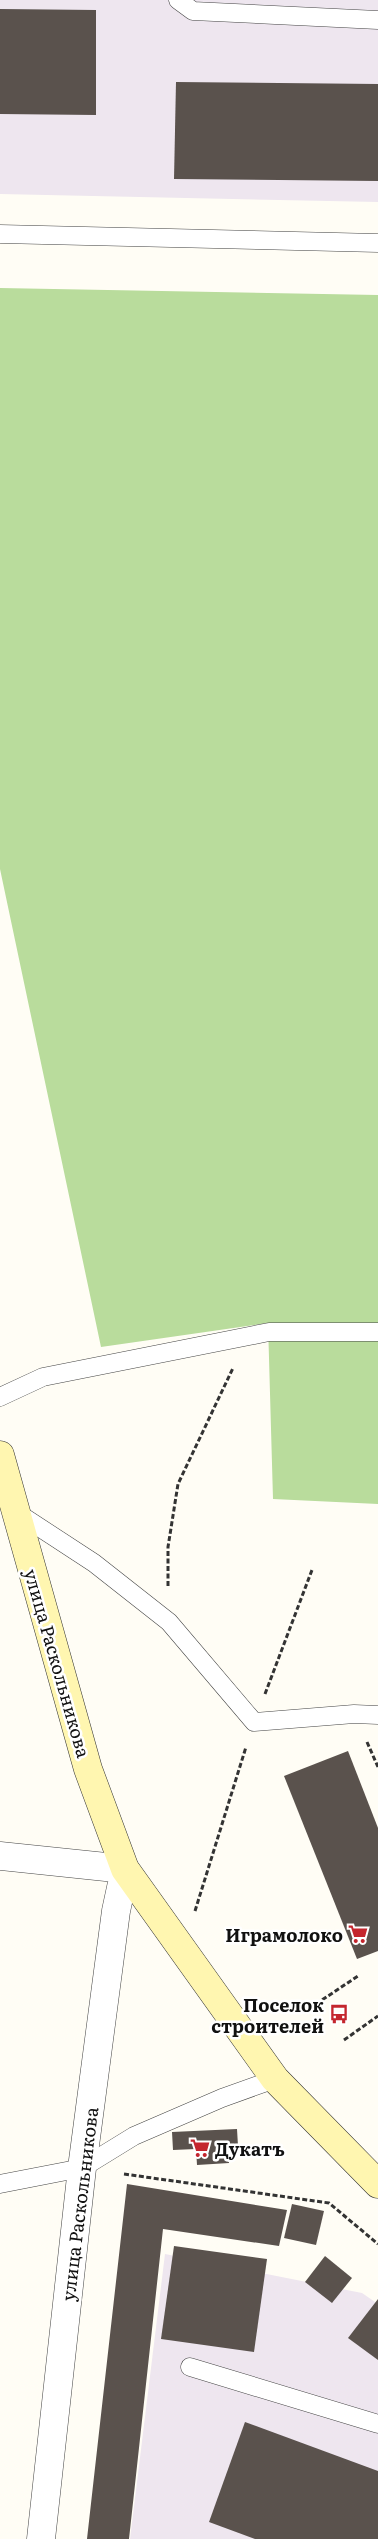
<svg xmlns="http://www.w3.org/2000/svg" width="378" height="2539" font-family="Literata,serif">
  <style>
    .industrial { fill: #eee6ef }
    .forest { fill: #b9dc9c }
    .building { fill: #5a524d }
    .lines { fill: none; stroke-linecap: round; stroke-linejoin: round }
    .service-casing { stroke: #444; stroke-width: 19 }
    .minor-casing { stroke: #444; stroke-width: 29 }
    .secondary-casing { stroke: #333; stroke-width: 29 }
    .path { stroke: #333; stroke-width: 3; stroke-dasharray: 5 2.5; stroke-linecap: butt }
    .service { stroke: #fff; stroke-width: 18 }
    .minor { stroke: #fff; stroke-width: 28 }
    .secondary { stroke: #fff6b0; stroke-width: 28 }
    .labels { text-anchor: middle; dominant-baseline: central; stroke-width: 5; stroke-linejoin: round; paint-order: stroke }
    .street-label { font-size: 18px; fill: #111; stroke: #fff }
    .poi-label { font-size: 18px; font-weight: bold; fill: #111; stroke: #fff; text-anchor: end }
  </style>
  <rect width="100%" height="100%" fill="#fffdf5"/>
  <g class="industrial">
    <path d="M0 0H378V202L0 194Z"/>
    <path d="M165 2254 362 2293 378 2304V2539H130Z"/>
  </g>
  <path class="forest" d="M0 288 378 295V1504L273 1499 268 1323 101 1347 0 869Z"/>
  <g class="building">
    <path d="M0 9 96 10V115L0 114Z"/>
    <path d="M176 82 378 84V181L174 179Z"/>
    <path d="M348 1751 378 1828V1951L357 1959 284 1776Z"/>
    <path d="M237 2129 238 2146 228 2147 229 2163 197 2165 196 2149 173 2150 172 2132Z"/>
    <path d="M127 2184 287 2210 279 2246 163 2229 129 2539H87Z"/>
    <path d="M292 2204 324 2211 316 2245 284 2238Z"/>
    <path d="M174 2246 267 2259 254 2352 161 2339Z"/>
    <path d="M325 2256 352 2278 332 2303 305 2282Z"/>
    <path d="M378 2299V2360L348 2338Z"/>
    <path d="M245 2422 378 2471V2539H255L209 2522Z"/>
  </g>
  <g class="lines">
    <defs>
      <g id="service">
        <path d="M178 0 193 11 378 20"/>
        <path d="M0 234 378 243"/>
        <path d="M0 1397 43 1377 269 1332H378"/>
        <path d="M16 1512 94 1563 169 1622 254 1722 354 1714 378 1715"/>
        <path d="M0 2184 82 2168 134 2136 222 2098 275 2079"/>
        <path d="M190 2367 378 2424"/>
      </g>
      <path id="minor" d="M0 1856 125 1869 116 1911 82 2168 41 2539"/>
      <path id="secondary" d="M0 1455 88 1769 125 1869 275 2079 378 2184"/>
    </defs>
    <use href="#service" class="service-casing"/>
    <use href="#minor" class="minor-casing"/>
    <use href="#secondary" class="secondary-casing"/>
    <g class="path">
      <path d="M168 1586V1547L178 1484 233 1368"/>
      <path d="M265 1694 312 1570"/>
      <path d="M367 1742 378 1767"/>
      <path d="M195 1911 246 1747"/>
      <path d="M316 2004 358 1976"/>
      <path d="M344 2040 378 2016"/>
      <path d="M124 2174 329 2203 378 2244"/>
    </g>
    <use href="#service" class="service"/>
    <use href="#minor" class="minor"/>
    <use href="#secondary" class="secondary"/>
  </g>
  <defs>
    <symbol id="supermarket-bare" viewBox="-9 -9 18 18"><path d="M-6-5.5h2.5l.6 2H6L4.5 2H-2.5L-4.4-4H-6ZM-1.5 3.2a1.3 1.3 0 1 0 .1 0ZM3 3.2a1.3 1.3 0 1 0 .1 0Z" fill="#c4262e" stroke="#fff" stroke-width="2.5" paint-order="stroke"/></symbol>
    <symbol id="bus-bare" viewBox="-9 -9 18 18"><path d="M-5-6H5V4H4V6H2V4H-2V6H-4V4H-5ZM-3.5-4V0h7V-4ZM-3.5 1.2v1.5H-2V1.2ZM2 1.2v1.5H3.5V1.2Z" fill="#c4262e" stroke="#fff" stroke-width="2.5" paint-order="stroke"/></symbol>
  </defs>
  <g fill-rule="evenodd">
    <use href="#supermarket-bare" x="344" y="1920" width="28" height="28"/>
    <use href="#bus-bare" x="325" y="2000" width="28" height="28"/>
    <use href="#supermarket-bare" x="186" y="2134" width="28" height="28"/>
  </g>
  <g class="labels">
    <g class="street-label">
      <text transform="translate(58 1663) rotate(74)">улица Раскольникова</text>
      <text transform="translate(79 2204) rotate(-83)">улица Раскольникова</text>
    </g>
    <g class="poi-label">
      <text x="343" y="1934">Играмолоко</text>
      <text x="324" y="2004">Поселок<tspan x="324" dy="21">строителей</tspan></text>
      <text x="215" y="2148" text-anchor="start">Дукатъ</text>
    </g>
  </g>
</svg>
